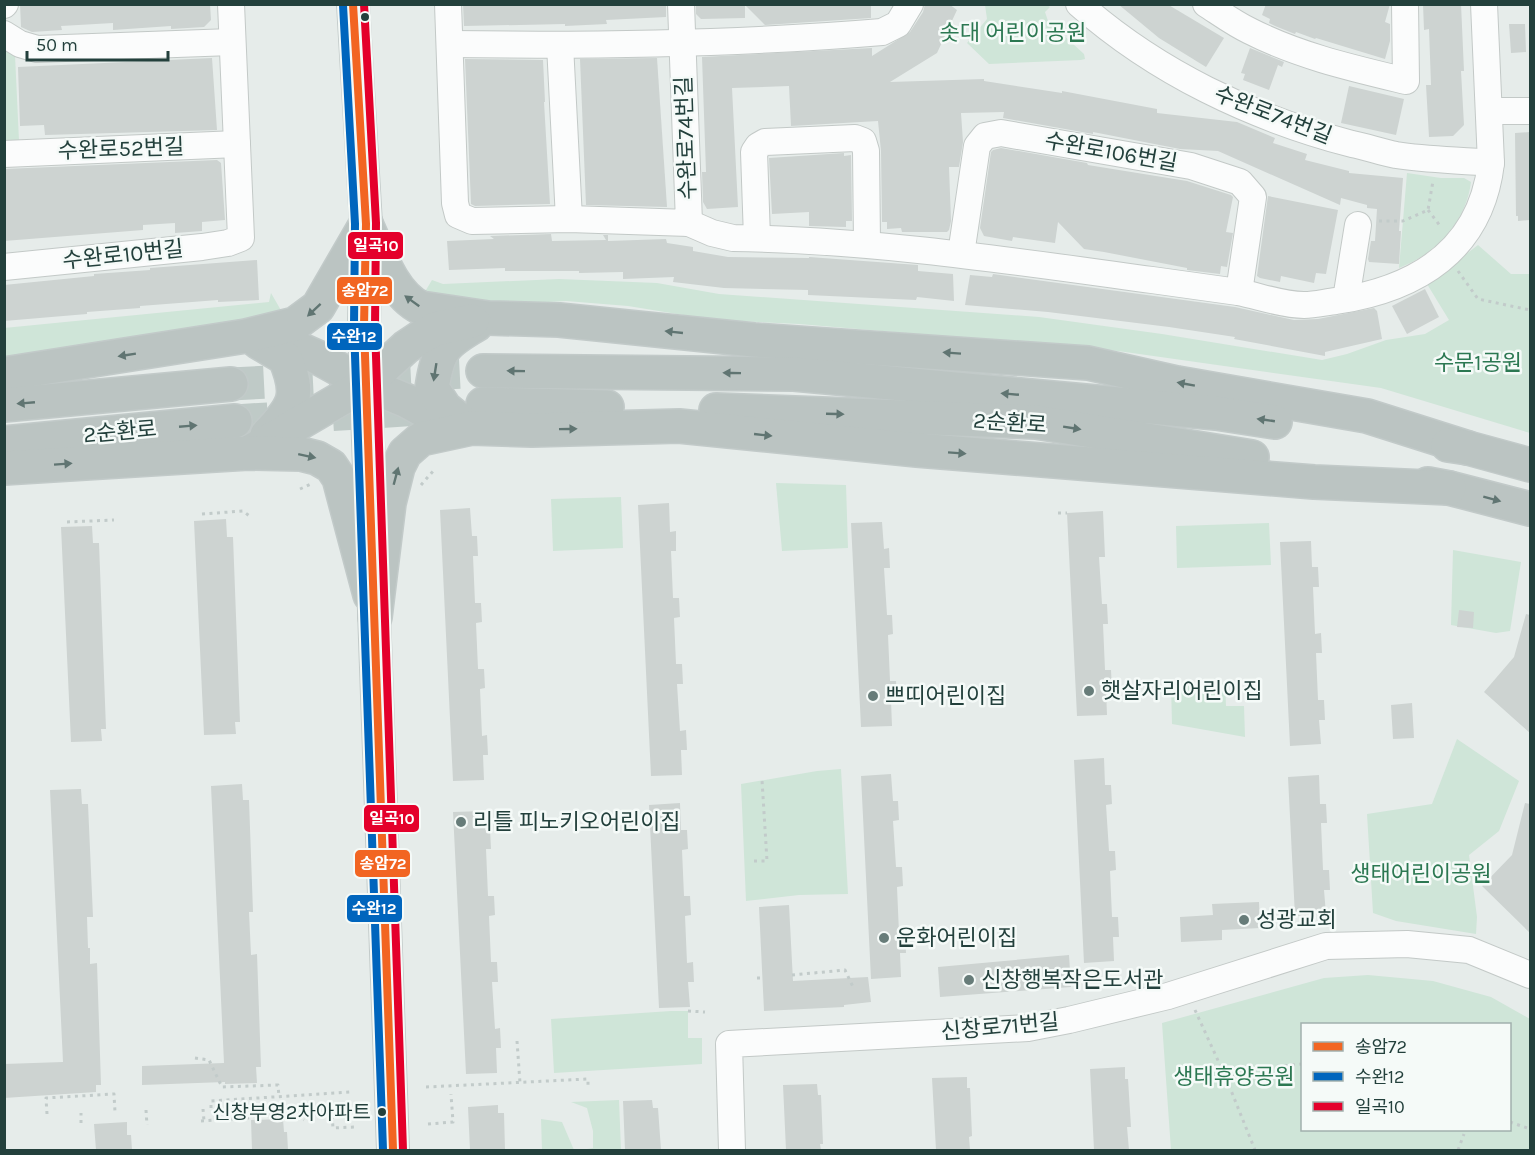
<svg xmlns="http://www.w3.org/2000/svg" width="1535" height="1155" font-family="Karla,'Noto Sans KR',sans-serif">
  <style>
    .green { fill: #cfe5d8; fill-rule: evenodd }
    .building { fill: #cdd3d1 }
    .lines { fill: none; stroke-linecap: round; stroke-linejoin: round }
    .highway-tunnel { stroke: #bfcac7; stroke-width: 33; stroke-dasharray: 33 16; stroke-linecap: butt }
    .minor-casing { stroke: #c3c9c7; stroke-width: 28 }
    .major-casing { stroke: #c2cac9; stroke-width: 34 }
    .highway-casing { stroke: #c2cac9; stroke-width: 36 }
    .path { stroke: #c2cbca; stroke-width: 3; stroke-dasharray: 3 4.5; stroke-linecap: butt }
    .minor { stroke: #fbfcfc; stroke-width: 26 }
    .major { stroke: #cfd7d6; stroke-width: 32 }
    .highway { stroke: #bbc4c2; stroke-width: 33 }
    .bus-1-casing { stroke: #f5faf8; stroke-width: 12 }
    .bus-2-casing { stroke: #f5faf8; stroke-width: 12 }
    .bus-3-casing { stroke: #f5faf8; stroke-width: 12 }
    .bus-1 { stroke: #f26522; stroke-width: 8 }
    .bus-2 { stroke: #0065bd; stroke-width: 8 }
    .bus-3 { stroke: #e4002b; stroke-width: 8 }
    .oneway { fill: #607572 }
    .bus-dot { fill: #23403c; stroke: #f5faf8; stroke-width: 2 }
    .poi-dot { fill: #677c79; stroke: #f5faf8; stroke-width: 2 }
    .labels { text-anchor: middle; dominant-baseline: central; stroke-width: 5; stroke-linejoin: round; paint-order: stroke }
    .bus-label { font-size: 20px; fill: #23403c; stroke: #f5faf8; text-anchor: end }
    .park-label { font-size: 22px; fill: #2c7852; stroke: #f5faf8 }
    .street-label { font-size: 22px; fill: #23403c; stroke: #f5faf8 }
    .poi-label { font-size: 22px; fill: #23403c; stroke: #f5faf8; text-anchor: start }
    .line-badge { stroke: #f5faf8; stroke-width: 2 }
    .badge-label { font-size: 16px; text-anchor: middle; font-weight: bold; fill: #fff }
  </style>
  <rect width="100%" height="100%" fill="#e6ecea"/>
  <g class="green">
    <path d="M985 5H1047L1050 7 1045 12 1048 21 1084 54 1085 59 1081 60 989 64 967 43 987 19Z"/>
    <path d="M4 47 15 55 19 141H5Z"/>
    <path d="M1407 173 1441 178H1464L1471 182C1466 222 1436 254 1399 268Z"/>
    <path d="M1478 245 1511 274H1530V433L1381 388 1118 351 799 324 714 320 628 306 566 301 455 307 423 295 432 280 443 284 559 279 657 283 719 294 1039 317 1162 334 1322 360 1347 354 1386 340 1425 334 1449 320 1427 284Z"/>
    <path d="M271 293 286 319 5 357 4 328 269 302Z"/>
    <path d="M776 483 846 485 848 548 782 551Z"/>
    <path d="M621 497 623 548 553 551 551 499Z"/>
    <path d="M1269 523 1271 565 1177 568 1176 526Z"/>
    <path d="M1453 550 1521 562 1510 631 1496 633 1451 625Z"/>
    <path d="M1225 683 1226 706H1244L1245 737 1172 724 1171 685Z"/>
    <path d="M1457 739 1519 781 1499 831 1469 855 1477 917 1476 934 1396 921 1373 913 1367 814 1432 804Z"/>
    <path d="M841 769 848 894 799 895 746 901 741 784 817 771Z"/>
    <path d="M1368 975 1433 981 1491 997 1530 1019V1150H1171L1162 1023 1324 978ZM1302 1024H1510V1130H1302Z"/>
    <path d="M671 1011H688V1038H702V1064L554 1073 551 1019Z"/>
    <path d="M619 1100 621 1150H581L593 1148V1131L587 1108 571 1102Z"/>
    <path d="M541 1119 562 1122 574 1150H542Z"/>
  </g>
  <g class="building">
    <path d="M20 4H210L211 20 204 27 171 29V26L113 30V23L61 26 62 30 32 32 21 27Z"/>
    <path d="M463 4H666V17L606 20 607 24 565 26V24L464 26Z"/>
    <path d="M696 4H871V18L765 25 745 5V18L701 19 696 14Z"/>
    <path d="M925 4H949L957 10 937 53 890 82 984 79V81L1062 93V91L1157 109V113L1237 122 1275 138 1273 143 1307 154 1305 160 1349 171V173L1403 178 1399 231H1401L1399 264 1369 262 1368 259 1371 241H1375L1377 209 1367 208V205L1341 198 1340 205 1218 151 1180 149 1093 132V134L1003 118 1004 112 961 113 963 142 959 167H949L951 221 949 230 947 232H902L901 228 887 229V222H882L881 151 878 121 791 126 789 86 732 88 738 207 707 209 703 202 702 172H706L702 57 872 48V56L910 32 923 12Z"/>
    <path d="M1118 4H1167L1224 38 1206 67 1159 38Z"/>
    <path d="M1266 4H1390L1385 22 1390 24V41L1385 59 1316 38 1315 39 1296 32 1295 34 1275 26 1269 23 1270 19 1262 15Z"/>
    <path d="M1423 4H1461L1464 71H1461L1464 125 1453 136 1429 137 1426 85H1431L1429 29 1424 30Z"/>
    <path d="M1509 24H1525L1526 52 1511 53Z"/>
    <path d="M1250 48 1284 62 1282 67 1278 65 1269 90 1243 80 1245 74 1241 73Z"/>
    <path d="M212 58 217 130 45 135 44 125 20 126 18 67Z"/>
    <path d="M657 58 667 207 586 205 580 59Z"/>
    <path d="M465 59 543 60 545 102H544L550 204 475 206 471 204Z"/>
    <path d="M1349 86 1404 99 1396 135 1341 123Z"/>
    <path d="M1530 132V220L1518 221V216H1516L1515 133Z"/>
    <path d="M1001 148 1087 163 1088 165 1187 181 1231 195 1233 197 1226 232 1233 233 1227 267 1221 266 1220 274 1187 270V268L1104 252 1084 249 1058 222 1055 243 1013 237 1012 241 984 236 980 228 991 152 993 150Z"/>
    <path d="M844 153V156L851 155 852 221H846V227L809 226V212L772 214 769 158Z"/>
    <path d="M217 160 221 163 225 220 202 222V231L175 233V223L143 225V230L4 241V169Z"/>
    <path d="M1268 196 1338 210 1326 274 1316 273 1314 283 1281 276 1280 282 1260 278 1257 276Z"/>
    <path d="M551 234 552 241 606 240 603 235H608V241L666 239 667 243 693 247V251L728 257 809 258V257L918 265V271L953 274 954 301 917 297 916 300 808 295V290L724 288 673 282 674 277 623 279V272L579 273V271H505V268L449 270 447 241 494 239 490 236Z"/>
    <path d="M257 260 259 300 218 302V300L140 306V308L87 312V314L4 321V285L94 276V274L150 270V268Z"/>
    <path d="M993 274 1235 307 1294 320 1318 319 1374 308 1377 311 1382 339 1325 352V356L1234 339 1235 337 1169 327 1048 312 965 305 970 275 992 277Z"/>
    <path d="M1425 289 1439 317 1407 334 1392 306Z"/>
    <path d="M669 503 670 532 676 531V551H671L673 598H679L680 617 674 618 676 664H682L683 684H677L680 731 686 730 687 750H681L682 775 651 776 638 505Z"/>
    <path d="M470 508 472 536H477L478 556H473L475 603H481L482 622 476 623 478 669H484L485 688 480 689 482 736 487 735 488 755H483L484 780 453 781 440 510Z"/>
    <path d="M1103 511 1105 557H1099L1102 604H1107L1108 624H1103L1105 670H1111L1112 690H1106L1107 715 1077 716 1067 513Z"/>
    <path d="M226 519 227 537H233L240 722H235L236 734 204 735 194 521Z"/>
    <path d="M882 522 884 549 889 548 890 568H884L887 615H892L893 634 888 635 890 681H896L897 701H891L892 726 861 727 851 523Z"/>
    <path d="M92 526 93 543H99L106 729H101L102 741 71 742 61 527Z"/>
    <path d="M1311 541 1312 567H1318L1319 587H1313L1315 634 1321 633 1322 653H1316L1318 700H1324L1325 720H1319L1321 744 1290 746 1280 542Z"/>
    <path d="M1459 610 1474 612 1473 628 1457 627Z"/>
    <path d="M1526 614 1530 615V733L1484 692 1514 657Z"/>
    <path d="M1412 703 1414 738 1393 739 1391 705Z"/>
    <path d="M1104 758 1105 785H1111L1112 804 1106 805 1109 851H1115L1116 870 1110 871 1112 917H1118L1119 937H1113L1114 961 1084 963 1074 760Z"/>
    <path d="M891 774 893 801H898L899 820 893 821 896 867H902L903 886 897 887 899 933H905L906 953H900L901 977 871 979 861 776Z"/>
    <path d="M1319 775 1320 804H1326L1327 823H1321L1323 870H1329L1330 890H1324L1326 914 1295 916 1288 777Z"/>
    <path d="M242 784 243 800H249L253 912H249L251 955 257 954 261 1067H256L257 1083 225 1084V1082L142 1085V1066L224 1063 211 786Z"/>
    <path d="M81 789 82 804H88L93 917H87L88 948H90V964L97 963 101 1085H96V1092L4 1098V1064L63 1062 50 790Z"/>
    <path d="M680 803 681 830H687L688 849 682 850 684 896H690L691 915 685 916 687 963 693 962 694 982H688L690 1007 659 1008 649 805Z"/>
    <path d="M1525 803 1530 804V933L1482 886 1512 855Z"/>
    <path d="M484 811 485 830 490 829 491 849H486L488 896H494L495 915 489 916 491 962H497L498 982H492L495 1029 500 1028 501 1048H496L497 1073 466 1074 453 812Z"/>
    <path d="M1259 902 1260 928 1222 930V940L1181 942 1180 917 1213 915 1212 904Z"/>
    <path d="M789 905 793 981 868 977 871 1002 844 1005V1007L764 1011 759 907Z"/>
    <path d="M1069 955 1071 987 940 997 938 967Z"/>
    <path d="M1125 1067V1079H1128L1131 1127H1127L1129 1150H1094L1090 1069Z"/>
    <path d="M967 1077V1088H970L972 1136 969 1137 970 1150H936L932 1078Z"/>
    <path d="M817 1084 818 1095H821L823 1144H820L821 1150H786L783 1085Z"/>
    <path d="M652 1100 653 1108H658L661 1150H625L623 1101Z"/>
    <path d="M498 1105V1113H504L505 1150H470L468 1107Z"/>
    <path d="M283 1119 284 1132H287L288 1150H252L251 1120Z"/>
    <path d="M127 1122V1135H131L132 1150H96L94 1124Z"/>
  </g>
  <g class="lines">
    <g class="highway-tunnel">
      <path d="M231 384 483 371"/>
      <path d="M235 421 434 408"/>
    </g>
    <defs>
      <g id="minor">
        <path d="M448 4 455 203 458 215 472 221 569 219 689 223 681 4"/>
        <path d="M1079 4C1156 72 1252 118 1352 144 1367 147 1381 152 1396 155 1427 160 1460 160 1491 163"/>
        <path d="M1206 4C1220 13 1235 24 1250 31 1299 56 1352 68 1406 81L1405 4"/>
        <path d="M4 5 5 4"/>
        <path d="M4 34 20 44 37 49 232 42"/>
        <path d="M450 44C594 46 739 44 882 32L898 24 910 4"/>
        <path d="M560 45 569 219"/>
        <path d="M1489 111H1530"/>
        <path d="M4 154 237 144"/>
        <path d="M689 223 712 233 733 238C874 240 1013 261 1152 280 1181 284 1209 288 1238 292 1259 296 1282 305 1304 305 1315 305 1326 302 1336 301 1417 289 1481 250 1491 163L1484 4"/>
        <path d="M757 238 754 152 758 146 765 142 855 138 863 141 866 151 867 243"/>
        <path d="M961 254 977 146 985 136 1001 133 1191 166 1240 182 1253 197 1239 292"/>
        <path d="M4 267 202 247 228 243 241 238 231 4"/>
        <path d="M1346 299 1358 225"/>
        <path d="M732 1150 729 1044 1028 1028 1069 1020 1168 996 1326 946 1407 944 1469 950 1530 975"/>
      </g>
      <path id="major" d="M353 4 366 224 364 327 393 1150"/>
      <g id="highway">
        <path d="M366 224C379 252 392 294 421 308L488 318 559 320 754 340 1088 363 1177 383 1367 416 1468 448"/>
        <path d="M251 337 288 344 317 357 366 384 407 401 445 422 471 428"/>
        <path d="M258 342 285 358C301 396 295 406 267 435"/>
        <path d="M483 371 794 374 1216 413 1275 422"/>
        <path d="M4 374 246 336 295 324 318 307 366 224"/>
        <path d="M483 404 607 407"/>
        <path d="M4 405 231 384"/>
        <path d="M716 410 1036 422 1252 457"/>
        <path d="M462 422 445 408 432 388C438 350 443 344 476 325"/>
        <path d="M4 443 235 421"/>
        <path d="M1448 445 1468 448 1530 465"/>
        <path d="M248 453 366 384 406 347 421 337 435 329 472 321"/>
        <path d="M4 468 248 453 301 454 317 458 331 466 339 478 370 595"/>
        <path d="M1428 484 1449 488 1530 509"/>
        <path d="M375 617 389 503 398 467 405 453 421 439 472 428 532 430 679 426 917 450 1314 482 1449 488"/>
      </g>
    </defs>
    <use href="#minor" class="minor-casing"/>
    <use href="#major" class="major-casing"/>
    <use href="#highway" class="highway-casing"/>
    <g class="path">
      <path d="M1428 210 1441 227"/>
      <path d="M1379 221H1403L1428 210 1433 181"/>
      <path d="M1458 271 1478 299 1530 310"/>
      <path d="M421 485 434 470"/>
      <path d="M300 489 311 484"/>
      <path d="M1058 513H1067"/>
      <path d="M202 514 243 511 252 518"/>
      <path d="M67 522 114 520"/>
      <path d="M754 861H767L762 780"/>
      <path d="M792 975 845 970 853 987"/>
      <path d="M757 978H762"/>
      <path d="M1195 1010 1226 1078 1255 1150"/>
      <path d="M688 1011 705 1012"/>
      <path d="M517 1041 520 1083"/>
      <path d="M195 1058 209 1060 222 1087 278 1085 279 1097"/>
      <path d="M1226 1078 1260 1068 1302 1064"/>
      <path d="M426 1087 588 1079V1085"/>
      <path d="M331 1101 333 1128 354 1127"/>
      <path d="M211 1108V1101L351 1092"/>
      <path d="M203 1109 204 1121"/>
      <path d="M146 1110 147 1125"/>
      <path d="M47 1114 46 1098 114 1094 115 1112"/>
      <path d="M201 1121 248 1118 256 1115 295 1114 304 1120"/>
      <path d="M1510 1122 1530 1129"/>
      <path d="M81 1123V1113"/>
      <path d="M428 1124 453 1122 451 1094"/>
      <path d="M1458 1150 1464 1134"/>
    </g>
    <use href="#minor" class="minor"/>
    <use href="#major" class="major"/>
    <use href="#highway" class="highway"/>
    <defs>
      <path id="bus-1" d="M353 4 366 224 364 327 393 1150"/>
      <path id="bus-2" d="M343 5 355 224 354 327 383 1150"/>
      <path id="bus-3" d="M364 4 376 223 375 327 403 1150"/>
    </defs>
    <use href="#bus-1" class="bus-1-casing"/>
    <use href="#bus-2" class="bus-2-casing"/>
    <use href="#bus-3" class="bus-3-casing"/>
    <use href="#bus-1" class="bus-1"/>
    <use href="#bus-2" class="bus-2"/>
    <use href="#bus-3" class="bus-3"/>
  </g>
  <defs><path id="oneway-solid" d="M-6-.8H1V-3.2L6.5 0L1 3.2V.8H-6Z" transform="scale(1.5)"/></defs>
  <g class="oneway">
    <use href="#oneway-solid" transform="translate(412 301) rotate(-144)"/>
    <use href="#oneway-solid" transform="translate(314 310) rotate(137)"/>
    <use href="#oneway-solid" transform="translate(674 332) rotate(-174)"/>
    <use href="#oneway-solid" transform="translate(952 353) rotate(-176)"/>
    <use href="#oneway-solid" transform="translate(127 355) rotate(171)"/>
    <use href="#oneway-solid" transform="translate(516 371) rotate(-179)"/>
    <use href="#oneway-solid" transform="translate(435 372) rotate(99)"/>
    <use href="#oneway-solid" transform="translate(732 373) rotate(-179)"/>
    <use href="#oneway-solid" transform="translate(1186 384) rotate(-170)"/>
    <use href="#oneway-solid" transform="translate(1010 394) rotate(-175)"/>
    <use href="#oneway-solid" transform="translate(26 403) rotate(175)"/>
    <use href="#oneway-solid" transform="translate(835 414) rotate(2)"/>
    <use href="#oneway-solid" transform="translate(1266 420) rotate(-172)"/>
    <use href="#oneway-solid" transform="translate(188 426) rotate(-5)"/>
    <use href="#oneway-solid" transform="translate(1072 428) rotate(9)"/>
    <use href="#oneway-solid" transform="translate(568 429) rotate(-1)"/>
    <use href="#oneway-solid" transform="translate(763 435) rotate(6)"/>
    <use href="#oneway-solid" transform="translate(957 453) rotate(4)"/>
    <use href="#oneway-solid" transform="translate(307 456) rotate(12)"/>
    <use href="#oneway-solid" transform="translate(63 464) rotate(-4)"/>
    <use href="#oneway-solid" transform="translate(396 476) rotate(-75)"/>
    <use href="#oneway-solid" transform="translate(1492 499) rotate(15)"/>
  </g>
  <g class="bus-dot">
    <circle cx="365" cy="17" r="5"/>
    <circle cx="382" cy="1112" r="5"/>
  </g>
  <g class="poi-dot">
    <circle cx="1089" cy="691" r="6"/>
    <circle cx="873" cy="696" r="6"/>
    <circle cx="461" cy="822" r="6"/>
    <circle cx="1244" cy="920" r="6"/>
    <circle cx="884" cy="938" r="6"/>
    <circle cx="969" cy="980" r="6"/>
  </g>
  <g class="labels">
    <g class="bus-label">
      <text x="371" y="1112">신창부영2차아파트</text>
    </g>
    <g class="park-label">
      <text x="1013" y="33">솟대 어린이공원</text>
      <text x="1478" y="363">수문1공원</text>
      <text x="1421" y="874">생태어린이공원</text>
      <text x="1234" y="1077">생태휴양공원</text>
    </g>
    <g class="street-label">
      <text transform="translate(1273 115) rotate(21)">수완로74번길</text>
      <text transform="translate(686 138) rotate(-92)">수완로74번길</text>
      <text transform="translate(121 149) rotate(-2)">수완로52번길</text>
      <text transform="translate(1111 152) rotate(10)">수완로106번길</text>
      <text transform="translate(123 255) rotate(-6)">수완로10번길</text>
      <text transform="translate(1010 423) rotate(4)">2순환로</text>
      <text transform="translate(120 432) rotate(-5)">2순환로</text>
      <text transform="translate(1000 1027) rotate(-5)">신창로71번길</text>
    </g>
    <g class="poi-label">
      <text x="1101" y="691">햇살자리어린이집</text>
      <text x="885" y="696">쁘띠어린이집</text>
      <text x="473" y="822">리틀 피노키오어린이집</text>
      <text x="1256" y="920">성광교회</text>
      <text x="896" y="938">운화어린이집</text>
      <text x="981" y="980">신창행복작은도서관</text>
    </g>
  </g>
  <g class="line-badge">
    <rect x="347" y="231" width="57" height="29" rx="6" fill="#e4002b"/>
    <rect x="336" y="276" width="57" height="29" rx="6" fill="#f26522"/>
    <rect x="326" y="322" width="57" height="29" rx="6" fill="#0065bd"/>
    <rect x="363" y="804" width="57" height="29" rx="6" fill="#e4002b"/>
    <rect x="354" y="849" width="57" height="29" rx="6" fill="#f26522"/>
    <rect x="346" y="894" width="57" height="29" rx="6" fill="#0065bd"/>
  </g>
  <g class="badge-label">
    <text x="376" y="251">일곡10</text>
    <text x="365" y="296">송암72</text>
    <text x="354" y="342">수완12</text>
    <text x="392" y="824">일곡10</text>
    <text x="383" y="869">송암72</text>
    <text x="374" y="914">수완12</text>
  </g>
  <rect width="1535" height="1155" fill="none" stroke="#23403c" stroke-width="12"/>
  <rect x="1301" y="1023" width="210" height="108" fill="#f5faf8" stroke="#a1b0ad" stroke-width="1.5"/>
  <rect x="1313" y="1042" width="30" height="9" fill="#f26522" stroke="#a1b0ad" stroke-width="1.5"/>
  <text x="1355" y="1053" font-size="18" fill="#23403c">송암72</text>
  <rect x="1313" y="1072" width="30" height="9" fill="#0065bd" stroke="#a1b0ad" stroke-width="1.5"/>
  <text x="1355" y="1083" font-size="18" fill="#23403c">수완12</text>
  <rect x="1313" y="1102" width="30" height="9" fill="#e4002b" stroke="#a1b0ad" stroke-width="1.5"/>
  <text x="1355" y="1113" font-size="18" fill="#23403c">일곡10</text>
  <path d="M27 51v9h141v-9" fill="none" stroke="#23403c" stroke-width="3"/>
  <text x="36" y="51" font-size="18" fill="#23403c" stroke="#f5faf8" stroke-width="4.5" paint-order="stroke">50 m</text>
</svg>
